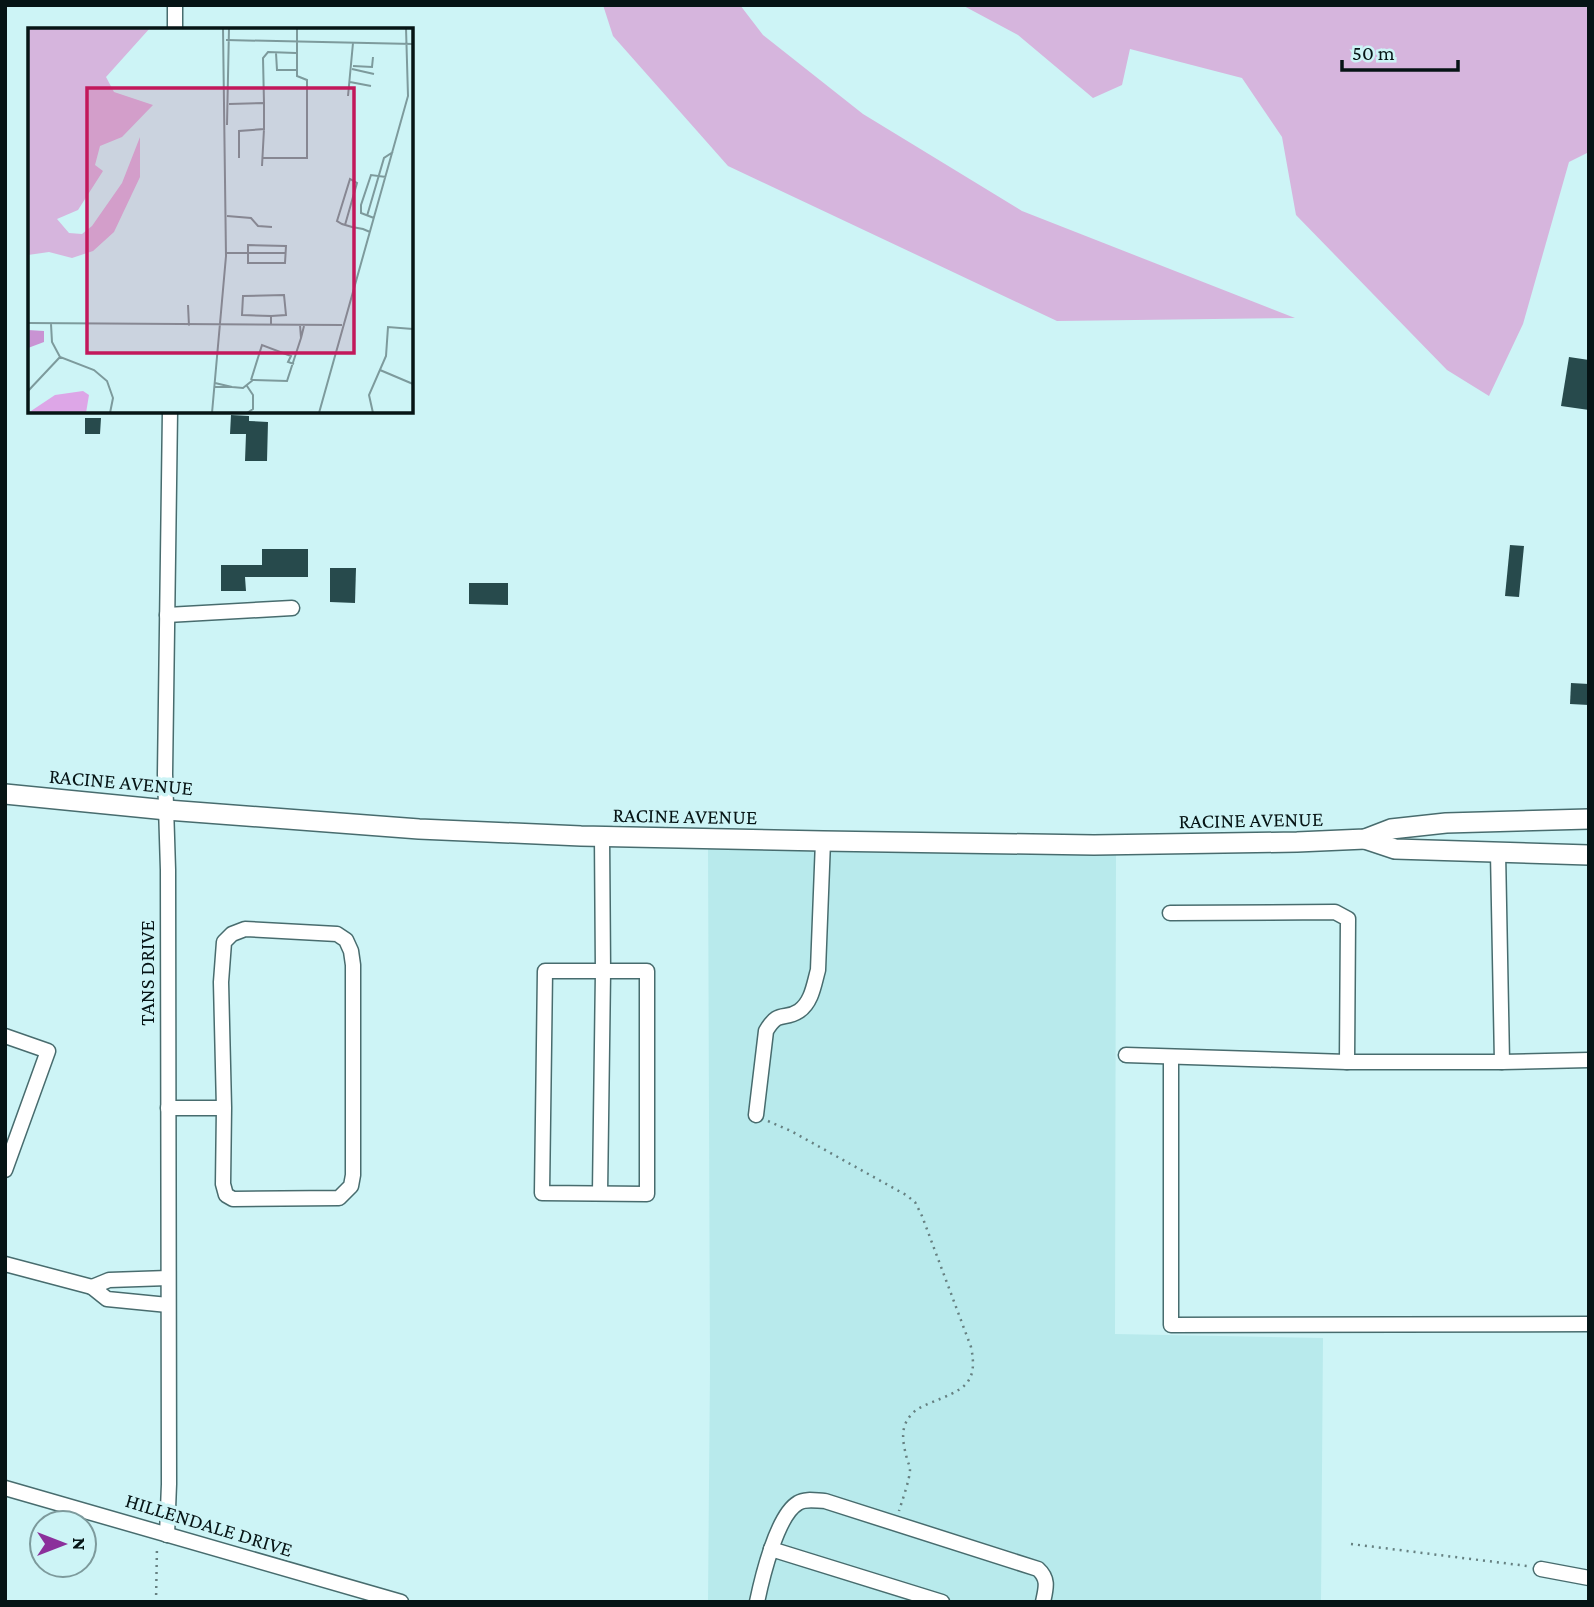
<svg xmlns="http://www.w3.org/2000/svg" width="1594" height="1607" font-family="'Crimson Pro',serif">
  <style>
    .built { fill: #b8eaec }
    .green { fill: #d6b5dd }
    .building { fill: #274a4c }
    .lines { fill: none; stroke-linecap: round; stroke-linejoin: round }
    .minor-casing { stroke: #486c6e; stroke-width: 17 }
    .major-casing { stroke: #486c6e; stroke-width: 22 }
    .path { stroke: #668081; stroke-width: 2.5; stroke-dasharray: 2 5; stroke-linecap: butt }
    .minor { stroke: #fff; stroke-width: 14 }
    .major { stroke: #fff; stroke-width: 19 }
    .labels { text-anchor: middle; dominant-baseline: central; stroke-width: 7; stroke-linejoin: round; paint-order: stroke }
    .street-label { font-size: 21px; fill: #061415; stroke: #cdf4f6 }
    .inset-road { fill: none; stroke: #7d9a9c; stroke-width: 2 }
    .view { fill: #c2185b; fill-opacity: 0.15; stroke: #c2185b; stroke-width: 3.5 }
    .inset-edge { fill: none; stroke: #061415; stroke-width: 3.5 }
  </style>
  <rect width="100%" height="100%" fill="#cdf4f6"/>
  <path class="built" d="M708 849 1116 855 1115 1334 1323 1338 1321 1602H708L710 1370Z"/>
  <g class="green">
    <path d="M603 5H740L763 35 863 114 1022 211 1295 318 1057 321 728 166 613 36Z"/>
    <path d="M962 5H1589V152L1569 162 1523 324 1489 396 1447 370 1296 215 1282 137 1242 78 1130 49 1122 85 1093 98 1018 35Z"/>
  </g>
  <g class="building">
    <path d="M1569 357 1589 360V410L1561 406Z"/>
    <path d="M231 415 249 416V421L268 422 267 461H245L246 434H230Z"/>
    <path d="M85 418H101L100 434H85Z"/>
    <path d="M1510 545 1524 546 1519 597 1505 596Z"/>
    <path d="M262 549H308V577H245L246 591H221V565H262Z"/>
    <path d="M330 568H356L355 603 330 602Z"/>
    <path d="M469 583H508V605L469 604Z"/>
    <path d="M1571 683 1589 684V705L1570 704Z"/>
  </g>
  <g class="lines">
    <defs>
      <g id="minor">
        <path d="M175 30V5"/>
        <path d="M167 615 292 608"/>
        <path d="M1170 913 1335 912 1348 919 1347 1062H1502L1498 852"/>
        <path d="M545 971H647V1194L542 1193Z"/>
        <path d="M5 1036 48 1051 5 1170"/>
        <path d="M1126 1055 1347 1062"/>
        <path d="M1171 1057V1325L1589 1324"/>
        <path d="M1502 1062 1589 1060"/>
        <path d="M168 1108H224L221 982 224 942 232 934 245 929 337 934 346 940 351 951 353 965V1175L351 1186 339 1198 233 1199 226 1195 223 1184 224 1108"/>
        <path d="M756 1115 766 1031C779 1009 784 1021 799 1011 812 1002 814 984 818 970L823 841"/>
        <path d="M600 1193 603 972 602 836"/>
        <path d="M5 1264 92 1287"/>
        <path d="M168 1278 109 1280 92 1287 107 1299 168 1305"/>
        <path d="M5 1488 401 1602"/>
        <path d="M167 1535 169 1484 168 870 165 774 170 411"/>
        <path d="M771 1549 942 1602"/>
        <path d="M1541 1569 1589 1578"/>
        <path d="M757 1602C762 1578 777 1515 798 1503 806 1498 817 1501 825 1501L1038 1569C1049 1579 1046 1588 1043 1602"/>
      </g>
      <g id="major">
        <path d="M5 794 167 810 419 829 581 836 823 841 1094 845 1297 842 1365 839 1391 829 1446 823 1589 819"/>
        <path d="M1365 839 1395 849 1589 855"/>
      </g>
    </defs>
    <use href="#minor" class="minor-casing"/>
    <use href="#major" class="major-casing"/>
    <g class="path">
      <path d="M768 1121 791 1131 906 1195 915 1202 922 1216 971 1347C979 1385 962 1390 930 1403 924 1406 917 1408 912 1414 899 1427 903 1443 907 1459 908 1463 910 1466 910 1469 910 1479 902 1501 899 1511"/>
      <path d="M1351 1544 1527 1566"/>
      <path d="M156 1602 157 1546"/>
    </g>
    <use href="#minor" class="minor"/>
    <use href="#major" class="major"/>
  </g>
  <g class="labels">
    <g class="street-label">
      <text transform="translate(121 782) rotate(5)">RACINE AVENUE</text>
      <text transform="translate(685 816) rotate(1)">RACINE AVENUE</text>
      <text transform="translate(1251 820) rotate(-1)">RACINE AVENUE</text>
      <text transform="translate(147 973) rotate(-90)">TANS DRIVE</text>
      <text transform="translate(209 1525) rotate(17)">HILLENDALE DRIVE</text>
    </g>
  </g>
  <g transform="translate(28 28)">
    <rect width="385" height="385" fill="#cdf4f6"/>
    <path d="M0 0H122L78 49 86 64 125 77 94 109 72 118 67 137 75 143 50 182 29 191 41 205 54 206 64 198 94 155 112 109V149L86 204 65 223 44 230 21 224 0 227Z" fill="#d6b5dd"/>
    <path d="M55 363 61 367 58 385H0L27 367Z" fill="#dda6e7"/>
    <path d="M0 302 16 303V314L0 320Z" fill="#c993d3"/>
    <path class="inset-road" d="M198 12 385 16M248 25 249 42H268M325 38 344 39 345 29M324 41 346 46M322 54 343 58M320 68 325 15M236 75 235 30 240 24 268 25M201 76 236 75V101L211 103V130M199 97 201 0M235 130H279V52L269 48V0M234 138 236 101M199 188 223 190 230 198 244 199M339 188 356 130 365 124M346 190 333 185V177L343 147 358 149M317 197 329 155 322 151 309 193 314 196 324 199 335 201 342 204M220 217 258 218 257 235H220ZM198 225H257M160 277 161 298M243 288 258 287 256 267 215 268 214 287 243 288V297M0 295 314 297M23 296 24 314 32 329 66 342 79 353 85 370 82 385M272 297 273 310 276 298M352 342 385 356M223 352 234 317 263 328 260 334 266 336M219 358 225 367V381L219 385M187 359H204L187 355M204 359 215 360 225 352 259 353 273 310M0 363 32 329M184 385 198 228 195 0M291 385 380 68 378 0M345 385 341 367 358 328 360 299 385 301"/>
    <path class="view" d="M59 60H326V325H59Z"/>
    <rect width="385" height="385" class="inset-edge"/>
  </g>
  <rect width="1594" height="1607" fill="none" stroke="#061415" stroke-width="14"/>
  <g transform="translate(63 1544) rotate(90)"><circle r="33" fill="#cdf4f6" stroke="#7d9a9c" stroke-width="2"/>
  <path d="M0-5L12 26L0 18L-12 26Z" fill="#8b309b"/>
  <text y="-10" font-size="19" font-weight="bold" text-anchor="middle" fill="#061415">N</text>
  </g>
  <path d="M1342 60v10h116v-10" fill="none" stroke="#061415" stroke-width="3.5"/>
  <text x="1352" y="60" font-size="21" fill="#061415" stroke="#cdf4f6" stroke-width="5" paint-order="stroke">50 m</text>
</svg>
